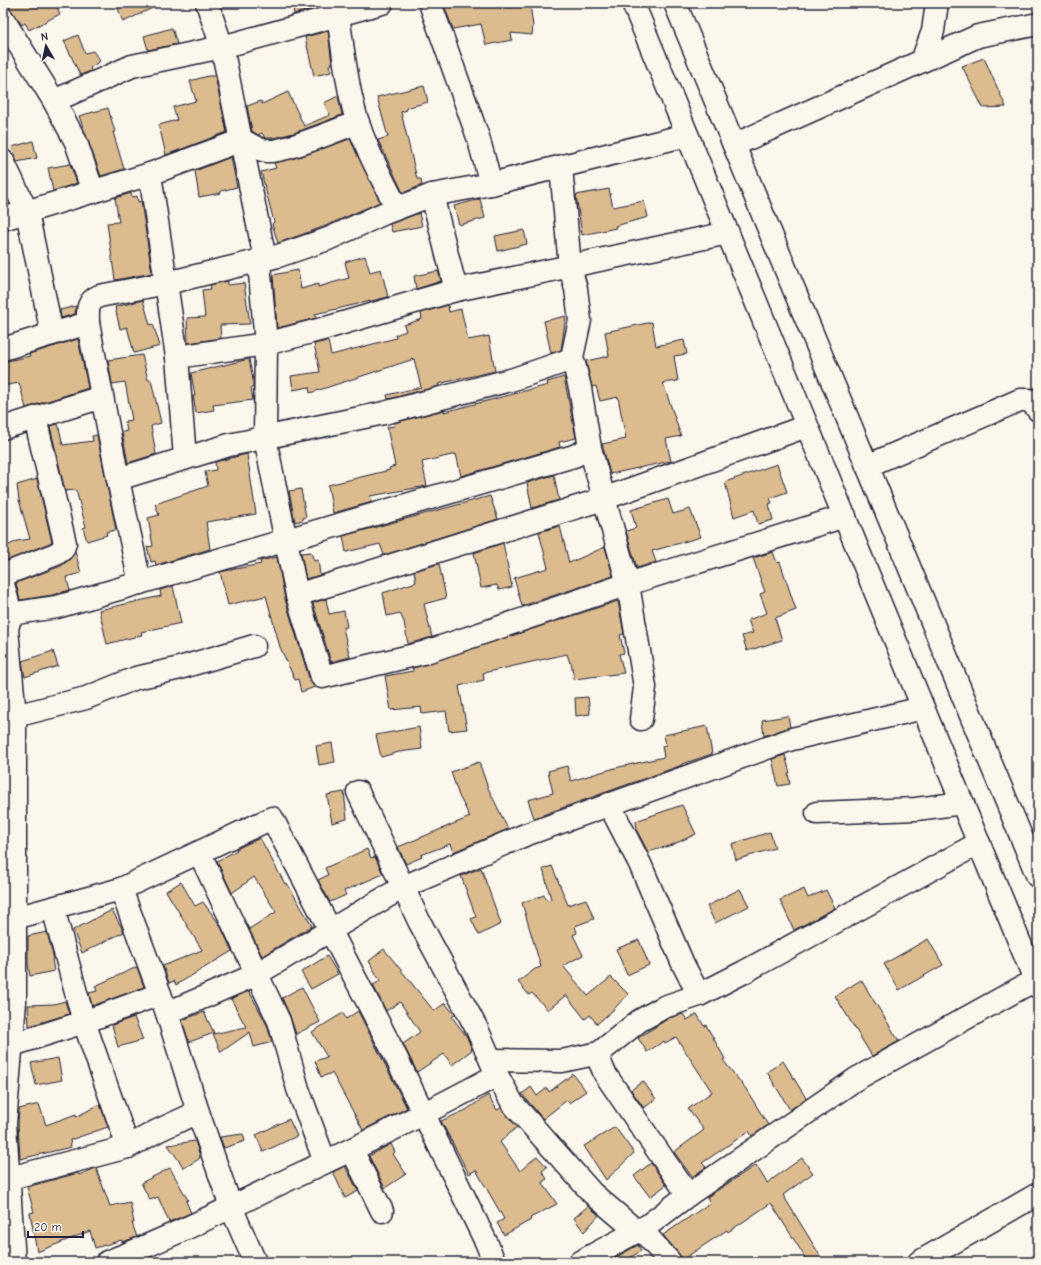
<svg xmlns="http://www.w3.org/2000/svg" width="1041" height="1265" font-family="'Comic Neue',sans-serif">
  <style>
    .building { fill: #dcbc8f; stroke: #22223b }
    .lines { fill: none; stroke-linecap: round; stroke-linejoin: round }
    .minor-casing { stroke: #22223b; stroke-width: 25 }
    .major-casing { stroke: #22223b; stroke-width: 25 }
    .minor { stroke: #fbf7ec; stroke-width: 22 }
    .major { stroke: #fbf7ec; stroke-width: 22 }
  </style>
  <rect width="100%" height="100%" fill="#fbf7ec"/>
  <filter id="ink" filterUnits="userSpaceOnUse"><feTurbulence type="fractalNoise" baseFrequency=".025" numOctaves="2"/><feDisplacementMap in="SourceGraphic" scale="8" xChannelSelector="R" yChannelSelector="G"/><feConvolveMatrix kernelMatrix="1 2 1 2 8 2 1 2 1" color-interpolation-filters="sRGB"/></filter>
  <g filter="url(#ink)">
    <g class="building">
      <path d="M3 3H55L60 14 29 30 25 23 22 25 9 8 3 7Z"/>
      <path d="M116 3H163L123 22Z"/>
      <path d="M292 3H328V5L294 14Z"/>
      <path d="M443 3H507V8L530 4 533 26 532 35 511 33 512 40 486 45 481 24 453 29Z"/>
      <path d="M172 28 177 44 148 50 144 36Z"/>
      <path d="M328 31 332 64 329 65 331 72 314 76 305 37Z"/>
      <path d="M78 35 85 53 93 51 100 61 90 68 91 71 80 75 64 41Z"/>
      <path d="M984 58 1006 107 983 108 962 66Z"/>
      <path d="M208 76H215L227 132 166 155 159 125 177 120 173 107 196 101 190 81Z"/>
      <path d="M424 86 428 102 406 108 407 110 401 112 417 179H421L422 185 403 193 378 140 388 137 377 97Z"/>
      <path d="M288 92 304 126 330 115 324 103 338 96 342 115 294 133 273 138H265L262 133 258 135 252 131 247 106 261 101 262 104Z"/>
      <path d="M108 108 115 132H113L124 169 101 176 79 116Z"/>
      <path d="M350 139 380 202 323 227 278 243 272 224 274 222 261 172 276 168 274 163 302 156Z"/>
      <path d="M33 141 37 158 17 162 12 147Z"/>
      <path d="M231 157 237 187 221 191V193L199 197 195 171Z"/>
      <path d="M70 164 77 183 53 191 48 168Z"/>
      <path d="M609 189 613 207 644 201 648 217 615 226 616 228 582 235 576 195Z"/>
      <path d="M131 193 132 197 137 196 138 202 141 201 152 273 115 280 107 223 119 222 115 198Z"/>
      <path d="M480 199 485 218 459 225 454 206Z"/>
      <path d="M419 213 422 226 392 232 390 224Z"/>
      <path d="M524 230 527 244 498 251 495 236Z"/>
      <path d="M365 256 370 272 381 269 388 297 315 314 316 318 277 328 273 275 298 270 301 289 318 284V287L349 278 345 262Z"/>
      <path d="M438 271 441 281 416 289 414 276Z"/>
      <path d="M228 281V285L244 283 250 324 220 325 221 338 188 343 187 318 205 317 202 290 211 289 210 285Z"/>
      <path d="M143 300 150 325 153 324 160 346 134 353 127 327 120 329 115 307Z"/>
      <path d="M448 305 449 312 461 309 468 340 489 336 495 371 438 384 439 386 388 399 387 395 421 387 414 359 310 393 309 387 293 390 291 376 320 372 314 344 328 341 331 355 396 338 395 335 406 331 404 325 422 319 421 313Z"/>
      <path d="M76 306 75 314 61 318 60 310Z"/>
      <path d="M566 316 561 350 551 353 544 321Z"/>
      <path d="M652 322 656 346 684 340 687 354 674 356 678 381 663 383 681 436 666 439 671 461 610 474 602 444 626 439 618 397 600 401 596 386 592 387 586 361 609 356 605 332Z"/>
      <path d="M78 339 88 388 26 408 19 383 3 386V362L30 356 29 354Z"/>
      <path d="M142 355 148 380H151L161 423 151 426 156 454 128 463 122 432 127 431 125 421 132 420 125 382 112 384 108 360Z"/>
      <path d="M249 359 253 380V388H251L253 400 213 405 214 410 196 413 193 396H195L191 373Z"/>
      <path d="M564 377 576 438 559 442 560 447 461 476 456 454 422 462 427 486 370 496 372 502 333 513 328 485 390 470 389 468 395 466 387 427 395 426 394 423 444 410V412L548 385 547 382Z"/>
      <path d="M58 424 63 445 93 441 92 436 97 435 116 530 106 532 107 535 87 541 83 528 86 527 76 490 65 491 50 426Z"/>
      <path d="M247 454 256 514 206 522 210 549 156 565 155 561 151 562 147 547 153 546 148 518 159 515 155 504 208 486 205 472 216 470 215 462Z"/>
      <path d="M777 464 787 492 770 498 772 503 769 504 773 520 758 524 754 510 734 517 725 482Z"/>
      <path d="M554 475 559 500 532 508 527 483Z"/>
      <path d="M37 479 52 542 3 562V548L17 541 30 539 19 500 17 485Z"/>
      <path d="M301 489 306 517 303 518V520L295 522 289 491Z"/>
      <path d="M490 496 498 519 384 555 380 544 346 552 343 536Z"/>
      <path d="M668 499 673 514 690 509 701 537 652 551 656 562 637 568 626 531 636 528 631 510Z"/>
      <path d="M560 526 569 563 605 547 613 576 522 606 514 578 548 568 539 532Z"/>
      <path d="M503 543 512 587 499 590 497 585 481 588 474 553Z"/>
      <path d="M75 551 81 573 66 577 70 590 52 595 20 600 16 583 61 566 70 559Z"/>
      <path d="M311 552 314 561 318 560 320 575 306 579 301 553Z"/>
      <path d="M773 552 777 563 780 562 796 610 775 618 782 640 747 651 742 636 753 633 748 620 767 613 760 594 765 592 753 558Z"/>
      <path d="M277 557 285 599 310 681 315 687 301 692 298 679 295 680 280 647 266 596 228 605 220 572 261 564 260 561Z"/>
      <path d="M439 564 446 598 424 604 432 637 408 644 404 622 400 613 387 616 383 593 416 582 414 571Z"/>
      <path d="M173 586 181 623 141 632 142 635 107 644 99 610 161 596 160 590Z"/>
      <path d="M326 599 329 614 344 611 347 627 343 628 350 657 331 662 313 603Z"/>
      <path d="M618 601 624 634 620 635 624 653 619 654 624 673 574 679 571 662 570 663 567 654 483 673 484 680 459 686 467 729 449 731 446 711 422 714 421 707 391 710 385 676 413 671V668Z"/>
      <path d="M53 651 58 666 25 677 22 661Z"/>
      <path d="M588 697 590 714 576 716 575 698Z"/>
      <path d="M788 716 790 727 764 736 762 720Z"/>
      <path d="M707 726 712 754 682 764V765L534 818 528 800 553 793 548 771 567 766 571 781 615 768 664 757 662 746 666 745 664 735Z"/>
      <path d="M419 727 422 749 399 752 381 757 376 735Z"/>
      <path d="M332 743 335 762 319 765 316 746Z"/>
      <path d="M785 755 790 773H788L790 784 778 786 772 759Z"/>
      <path d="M479 762 488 788 508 829 453 852 450 844 421 855 422 857 406 864 398 847 470 817 459 796 451 772Z"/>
      <path d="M344 792 347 819 332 823 327 795Z"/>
      <path d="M682 805 696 834 672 845 648 852 637 831 636 821Z"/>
      <path d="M770 832 775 848 736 860 732 844Z"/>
      <path d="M260 838 285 884 287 883 312 926 262 956 249 929 276 912 254 877 232 893 217 861 237 850 236 849Z"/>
      <path d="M367 849 371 858 375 857 383 874 344 891 346 895 330 902 318 880 328 875 325 868Z"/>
      <path d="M552 866 568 905 586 899 594 919 575 926 577 933 573 935 583 955 563 966 588 996 611 977 628 994 613 1010 597 1024 590 1015 585 1019 566 995 548 1010 532 993 529 995 518 982 535 969 541 967 522 903 544 895 547 900 551 899 543 869Z"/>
      <path d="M481 868 501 924 479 935 471 919 476 917 461 876Z"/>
      <path d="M181 882 195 906 203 902 220 925 232 951 176 985 174 981 169 983 163 966 202 950 166 891Z"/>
      <path d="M740 889 749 906 715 923 707 906Z"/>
      <path d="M804 889 808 898 826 890 835 908 794 930 780 900Z"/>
      <path d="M112 910 124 932 82 953 73 930Z"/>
      <path d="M47 932 54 959H52L54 971 30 976 28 964V936Z"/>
      <path d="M928 939 943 965 899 990 884 964Z"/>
      <path d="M639 940 649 965 627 975 616 949Z"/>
      <path d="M384 949 434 1011 445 1003 455 1015 452 1017 467 1037 472 1050 452 1065 444 1054 417 1072 403 1044 420 1032 400 1002 386 1011 373 985 380 981 369 961Z"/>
      <path d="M327 956 338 974 311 989 301 972Z"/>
      <path d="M137 967 144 987 92 1006 89 993 97 991 95 986Z"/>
      <path d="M861 980 899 1041 872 1056 835 996Z"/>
      <path d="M302 987 320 1022 296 1034 290 1016 282 998Z"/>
      <path d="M249 991 267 1025 272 1042 254 1047 250 1032 221 1052 213 1034 246 1027 231 999Z"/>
      <path d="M65 1001 69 1014 29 1026 28 1005 54 1004Z"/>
      <path d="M358 1011 407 1108 363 1130 332 1073 321 1077 315 1061 327 1057 312 1032 343 1013 346 1019Z"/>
      <path d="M204 1012 214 1033 189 1042 182 1020Z"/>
      <path d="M683 1014 687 1020 697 1014 704 1026 706 1025 725 1059 723 1060 746 1089 768 1125 752 1136 749 1131 702 1163 706 1167 692 1177 674 1152 704 1130 688 1109 712 1092 676 1037 665 1043 664 1041 647 1052 638 1038 669 1018Z"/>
      <path d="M134 1017 143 1040 118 1047 112 1025Z"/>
      <path d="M58 1058 62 1080 36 1085 31 1063Z"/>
      <path d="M783 1061 806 1098 790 1110 767 1072Z"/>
      <path d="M573 1074 586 1091 569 1103 567 1100 543 1119 522 1094 531 1087 537 1096 547 1088 549 1092Z"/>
      <path d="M643 1081 656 1099 644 1108 631 1090Z"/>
      <path d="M488 1095 497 1110 501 1108 517 1127 500 1142 520 1171 537 1156 547 1167 542 1171 547 1179 542 1182 557 1204 530 1218 531 1220 504 1235 497 1223 504 1219 476 1170 469 1174 441 1121 466 1110Z"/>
      <path d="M39 1104 46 1125 76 1114V1117L100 1104 108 1127 70 1140 71 1147 20 1159 18 1124 19 1109Z"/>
      <path d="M289 1119 297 1136 263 1152 256 1135Z"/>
      <path d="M615 1127 634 1153 606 1180 584 1146Z"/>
      <path d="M243 1134 245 1141 224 1148 220 1137Z"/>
      <path d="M195 1141 200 1156 199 1159 184 1168 168 1145Z"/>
      <path d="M391 1144 395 1152 393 1154 406 1174 385 1188 369 1156Z"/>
      <path d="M802 1158 813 1173 783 1195 824 1262H808L771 1203 728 1232 727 1230 682 1260 679 1254 663 1235 710 1203 707 1197 756 1165 767 1183Z"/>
      <path d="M651 1163 666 1185 650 1197 634 1176Z"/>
      <path d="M345 1166 358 1191 345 1198 333 1172Z"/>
      <path d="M96 1168 110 1206 130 1202 134 1223H132L137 1237 122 1242V1240L95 1248 90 1231 37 1252 30 1213 34 1212 27 1187 78 1173 79 1175Z"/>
      <path d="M170 1168 188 1200 186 1201 191 1213 169 1222 158 1197 150 1200 141 1183Z"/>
      <path d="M588 1206 599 1215 584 1232 574 1218Z"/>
      <path d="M638 1245 641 1251 623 1262H612L611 1260Z"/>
    </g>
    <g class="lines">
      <defs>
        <g id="minor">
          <path d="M207 3 222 47 265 259"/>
          <path d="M430 3 478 137 491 184"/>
          <path d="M338 15C342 42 345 70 351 97 359 137 379 173 397 208"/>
          <path d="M3 19 54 101 76 142 93 192"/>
          <path d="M922 61 933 31 937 3"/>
          <path d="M54 101 132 66 222 47 382 3"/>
          <path d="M734 145 978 36 1038 24"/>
          <path d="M3 161 27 212 52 334"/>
          <path d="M561 167 570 267 576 289 580 320 571 362"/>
          <path d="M150 174 177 357 185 458"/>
          <path d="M432 195 456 290"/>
          <path d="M3 219 150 174 242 140C250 144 258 150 267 151 283 153 340 129 358 122"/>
          <path d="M259 262 266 344 265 438 297 595 322 677 423 653 628 584 845 516"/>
          <path d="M3 349 88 323"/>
          <path d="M177 357 266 344 326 328 456 290 728 233"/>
          <path d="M571 362 574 364 580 388 590 448 628 584 645 687 641 719"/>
          <path d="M3 428 102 397"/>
          <path d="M867 466 1020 400H1030L1038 410"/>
          <path d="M118 479 229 445 384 413 514 379 566 361 571 362"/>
          <path d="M3 575 56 554 63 549 65 543 35 418"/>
          <path d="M140 583 118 479 88 323C88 311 86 302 99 296L167 283 278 256 328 239 385 213 432 195 491 184 687 135"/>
          <path d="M3 584 11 614 7 629 15 716V1002L5 1124 14 1262"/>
          <path d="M297 595 600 500 807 426"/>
          <path d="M3 615 57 607 574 456 590 448"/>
          <path d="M3 719 86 698 136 678 176 669 254 646"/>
          <path d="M358 792 419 921 477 1029 497 1075 513 1104 592 1193 633 1228 641 1229 670 1262"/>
          <path d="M609 804 640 864 683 964 699 995"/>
          <path d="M817 813 916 809 963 803"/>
          <path d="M200 854 279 1021 298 1089 325 1162"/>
          <path d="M121 889 167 1013 198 1112"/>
          <path d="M53 908 84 1022 128 1147"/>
          <path d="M15 918 121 889 272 818 392 1049 487 1244 494 1262"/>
          <path d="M167 1013 255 975 403 887 525 835 792 739 923 708"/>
          <path d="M12 1045 84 1022 160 994"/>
          <path d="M599 1053V1060L605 1074 688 1195"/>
          <path d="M492 1060 562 1061 599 1053 639 1021 664 1007 699 995 744 972 979 843"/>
          <path d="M352 1150 382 1211"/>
          <path d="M10 1178 128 1147 157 1131 198 1112 231 1207 255 1262"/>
          <path d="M107 1262C167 1239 225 1210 283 1182 356 1148 427 1113 497 1075"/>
          <path d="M580 1262 647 1226 688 1195 856 1079 1035 980"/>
          <path d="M919 1262 1038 1194"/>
        </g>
        <g id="major">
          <path d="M633 3 1038 987"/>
          <path d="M675 3 1038 877"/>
        </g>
      </defs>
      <use href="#minor" class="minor-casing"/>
      <use href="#major" class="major-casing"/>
      <use href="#minor" class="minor"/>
      <use href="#major" class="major"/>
    </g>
  </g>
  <rect width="1041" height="1265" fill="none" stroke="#fbf7ec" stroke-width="16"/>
  <rect x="8" y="8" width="1025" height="1249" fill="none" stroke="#22223b" stroke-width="1.5" filter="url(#ink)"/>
  <g transform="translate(46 46) rotate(351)" stroke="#fbf7ec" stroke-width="3" paint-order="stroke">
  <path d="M0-3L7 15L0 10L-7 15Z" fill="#22223b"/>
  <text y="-6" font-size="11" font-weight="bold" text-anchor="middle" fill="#22223b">N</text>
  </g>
  <path d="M28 1231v6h55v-6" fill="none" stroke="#22223b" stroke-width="2"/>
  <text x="34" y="1231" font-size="12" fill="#22223b" stroke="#fbf7ec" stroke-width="3" paint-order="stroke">20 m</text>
</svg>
